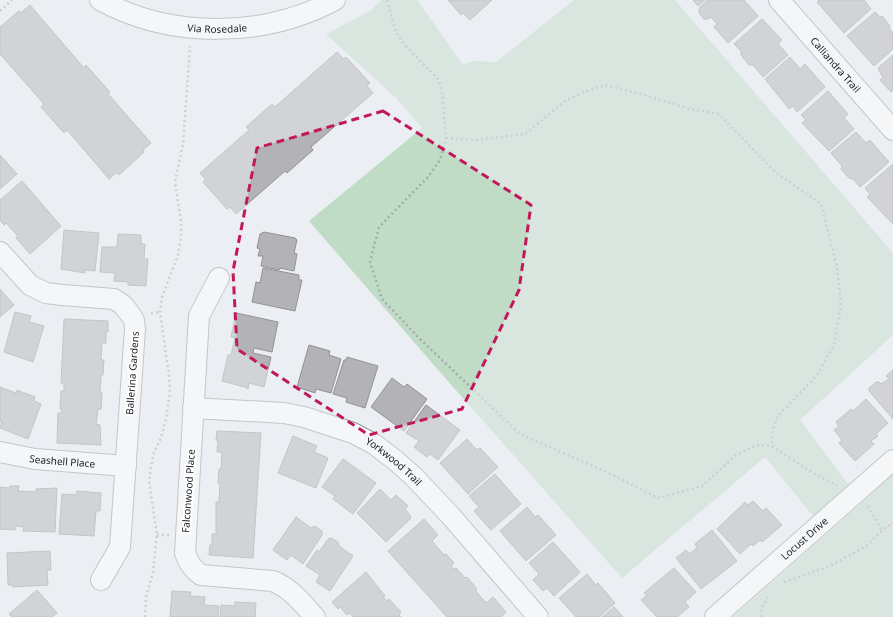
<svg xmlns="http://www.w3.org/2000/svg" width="893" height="617" font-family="'Noto Sans',sans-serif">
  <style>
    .green { fill: #c0dcc7 }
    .building { fill: #b3b2b7; stroke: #929195 }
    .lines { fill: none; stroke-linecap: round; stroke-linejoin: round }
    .street-casing { stroke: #929699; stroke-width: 22 }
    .path { stroke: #a7aaad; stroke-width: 2.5; stroke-dasharray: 2 3; stroke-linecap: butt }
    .street { stroke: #fff; stroke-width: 20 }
    .marked { fill: none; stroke: #c2185b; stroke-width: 3; stroke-dasharray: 8 5; stroke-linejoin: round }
    .labels { text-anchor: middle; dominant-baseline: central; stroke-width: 4; stroke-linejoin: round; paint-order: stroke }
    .street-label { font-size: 10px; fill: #202223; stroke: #fff }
  </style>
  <rect width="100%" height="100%" fill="#ebeef2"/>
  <g class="green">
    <path d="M382 0H417L463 65 472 61 496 62 574 0H675L893 253V335L800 420 849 485 813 516 765 457 622 578 439 371 309 221 422 128 396 98 326 34 370 11Z"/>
    <path d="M893 475V617H733Z"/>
  </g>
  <g class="building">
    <path d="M448 0H492L470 20 463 13 461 15Z"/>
    <path d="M693 0H705L698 6Z"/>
    <path d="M708 0H744L758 16 728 43 714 27 717 24 711 17 708 19H704L699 13V8Z"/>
    <path d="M819 0H864L871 9 844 33 817 2Z"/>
    <path d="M30 5 84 68 86 65 110 92 108 94 151 143 143 150 144 152 119 175 117 172 109 179 67 130 64 133 41 107 44 104 0 54V27L19 11 21 13Z"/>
    <path d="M875 12 880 17 882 16 890 26 889 28 893 33V49L874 66 847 36Z"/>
    <path d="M762 19 782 40 778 44 788 55 763 77 753 65H749L741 55V51L734 44Z"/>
    <path d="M337 52 344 59 346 57 370 83 367 86 373 93 311 147 313 150 287 173 285 171 236 214 230 207 227 209 203 182 206 180 200 173 249 130 246 127 272 104 275 107Z"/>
    <path d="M893 55V90L891 92 880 80 883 77 879 71 878 68Z"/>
    <path d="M790 57 800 69 805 64 825 87 797 112 793 106 789 109 765 79Z"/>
    <path d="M828 91 848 114 844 118 854 129 829 151 802 123 806 120 801 115Z"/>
    <path d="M856 132 866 143 870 140 889 162 860 187 853 179 849 178 841 169 842 166 831 153Z"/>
    <path d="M0 155 17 174 0 189Z"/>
    <path d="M893 164V224L867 197 870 194 865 188Z"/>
    <path d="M22 181 61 226 30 254 16 238 18 236 6 223 4 225 0 220V200Z"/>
    <path d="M64 230 99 233 95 271 85 270V273L61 269Z"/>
    <path d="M264 232 295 238 297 240 294 253 297 254 294 271 280 268 279 270 261 266 263 256H258L260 249 257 248 260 234Z"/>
    <path d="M118 234 141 235V244H145L144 259H148L146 286 128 285V282L114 281 115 273 100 272 102 247H117Z"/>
    <path d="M263 268 299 275V280H302L295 311 252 302 256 282 260 283Z"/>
    <path d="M0 289 14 305 0 317Z"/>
    <path d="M15 312 31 316 29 322 44 326 33 362 4 352Z"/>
    <path d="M236 313 278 322 272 352 254 348 253 353 271 357 264 387 249 383 248 389 245 387 222 381 228 355H231L235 338 231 337Z"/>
    <path d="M64 319 108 321V332H106V343H102L101 360H104L103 375H101L100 393H102L101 409H98L97 418 96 424 100 425 101 445 57 443 58 413H62V409H60L61 391H64V383H61Z"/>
    <path d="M309 345 330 351 329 355 341 359 331 393 316 389 315 393 297 387Z"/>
    <path d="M347 357 378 366 365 408 346 402 347 398 333 394 344 360H346Z"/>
    <path d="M893 370V419L869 391V388L876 382H879L881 384 889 379 886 376Z"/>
    <path d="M392 378 404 387 407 384 427 399 404 431 371 407Z"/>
    <path d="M0 387 16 393 17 390 35 397 34 401 41 404 28 439 0 428 2 422H0Z"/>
    <path d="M866 399 888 423 876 434 878 436 871 441 874 444 855 461 839 443 842 440 834 430 839 426 836 422 851 409 853 411Z"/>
    <path d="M426 405 460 430 438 460 430 454 427 457 414 447 419 441 406 433Z"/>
    <path d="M217 431 261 433 253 558 209 555 210 545H212V534H216V502H219L220 483H218L219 469H221L222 452H217L218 441 216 440Z"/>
    <path d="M293 436 317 446 314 452 328 458 316 488 278 473Z"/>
    <path d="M467 439 477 450 480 448 498 467 468 494 440 463Z"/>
    <path d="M343 459 376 483 353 514 333 499 335 496 322 487Z"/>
    <path d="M495 474 521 504 491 530 474 511 479 507 469 496Z"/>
    <path d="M10 486H19L18 491 36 492V489L57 488 55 532 23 531 24 527 16 526 15 530 0 529V487L10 488Z"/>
    <path d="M380 489 391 500 396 495 408 506 405 509 410 515 411 518 386 542 357 513Z"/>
    <path d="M77 491 101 493 100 511H96L94 536 59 534 62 494 77 495Z"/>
    <path d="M753 501 763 511 766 508 782 525 762 542 760 540 753 546 751 544 740 554 717 529 745 502 748 505Z"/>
    <path d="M527 507 535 517 538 515 556 535 526 561 500 531Z"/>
    <path d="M296 517 311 528 315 526 322 531V535L303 564 291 555 287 560 273 550Z"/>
    <path d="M424 519 438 535 432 541 444 555 446 554 454 563 451 566 454 569 456 568 465 578 467 577 477 589 475 590 486 603 493 597 506 612 501 617H447L388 551Z"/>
    <path d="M712 530 737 561 701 589 676 558 686 550 689 554 697 548 695 544Z"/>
    <path d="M331 538 338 542 339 546 353 556 330 591 316 582 320 575 306 566 317 550 319 552 328 539Z"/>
    <path d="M553 542 580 572 554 596 547 588 543 591 533 580 539 574 529 563Z"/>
    <path d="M50 551 51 570H47L48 585 13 587V585H8L7 553Z"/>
    <path d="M674 568 696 592 685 602 689 607 677 617H657L641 600 647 595 644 593Z"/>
    <path d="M366 572 385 596 383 597 387 601 389 599 401 612 399 615 401 617H353L350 613 347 615 340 607 338 609 332 602Z"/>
    <path d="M587 574 596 585 598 583 615 603 599 617H576L559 598Z"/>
    <path d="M37 590 57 613 52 617H12L9 614Z"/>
    <path d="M172 591 191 592 190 596 205 597 204 605 219 606 218 617H170Z"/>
    <path d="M235 602 256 603 255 617H220L221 605 235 606Z"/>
    <path d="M614 607 623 617H602Z"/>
  </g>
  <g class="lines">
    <defs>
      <g id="street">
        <path id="s1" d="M100 0C171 39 264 38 335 0"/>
        <path id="s2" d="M779 0 893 130"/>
        <path d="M0 252 30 285 46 293 62 295 114 299 123 305 130 314 134 320 135 329 120 547 101 580"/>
        <path d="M219 278 199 316 185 553C188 562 192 569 201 575L273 581C292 589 301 602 315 617"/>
        <path id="s3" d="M193 408 284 413 304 417 353 433 374 444 395 460 413 476 450 515 538 617"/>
        <path id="s4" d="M0 452 35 459 126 466"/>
        <path id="s5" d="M715 617 893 460"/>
      </g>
    </defs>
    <use href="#street" class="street-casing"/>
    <g class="path">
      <path d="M387 0 396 32 403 43 438 79 442 92 446 138 440 160 428 177 379 227 370 262 382 299 420 339 520 434 613 475 658 498 702 486 736 455 757 445 772 446"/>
      <path d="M0 11 12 0"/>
      <path d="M446 138 476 140 525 134 565 101 584 92 606 85 641 94 690 109 719 114 775 172 821 204 837 267 841 305 834 345 817 375 777 417 772 434V446L808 470 837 486"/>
      <path d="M151 313 160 312"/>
      <path d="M868 506 882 530"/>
      <path d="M157 535H169"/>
      <path d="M784 582 830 566 868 545 882 530 893 523"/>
      <path d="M145 617 146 597 153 572 157 535 149 481 153 455 161 438 166 419 170 393 169 373 166 355 160 312 162 297 178 255 181 236V222L175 182 183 144 190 46"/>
      <path d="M761 617 762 607 768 597"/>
    </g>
    <use href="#street" class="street"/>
  </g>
  <path d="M0 0H893V617H0ZM383 111 531 205 519 290 462 409 369 435 237 349 233 271 257 148Z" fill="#ebeef2" fill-opacity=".55" fill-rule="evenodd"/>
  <path class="marked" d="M383 111 531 205 519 290 462 409 369 435 237 349 233 271 257 148Z"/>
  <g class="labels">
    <g class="street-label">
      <text stroke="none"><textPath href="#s1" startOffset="122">Via Rosedale</textPath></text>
      <text stroke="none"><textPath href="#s2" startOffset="86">Calliandra Trail</textPath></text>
      <text transform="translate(132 373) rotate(-86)">Ballerina Gardens</text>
      <text stroke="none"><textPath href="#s4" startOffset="63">Seashell Place</textPath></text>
      <text stroke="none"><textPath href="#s3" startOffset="213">Yorkwood Trail</textPath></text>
      <text transform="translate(188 491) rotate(-86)">Falconwood Place</text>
      <text stroke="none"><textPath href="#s5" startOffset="119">Locust Drive</textPath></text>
    </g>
  </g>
</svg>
